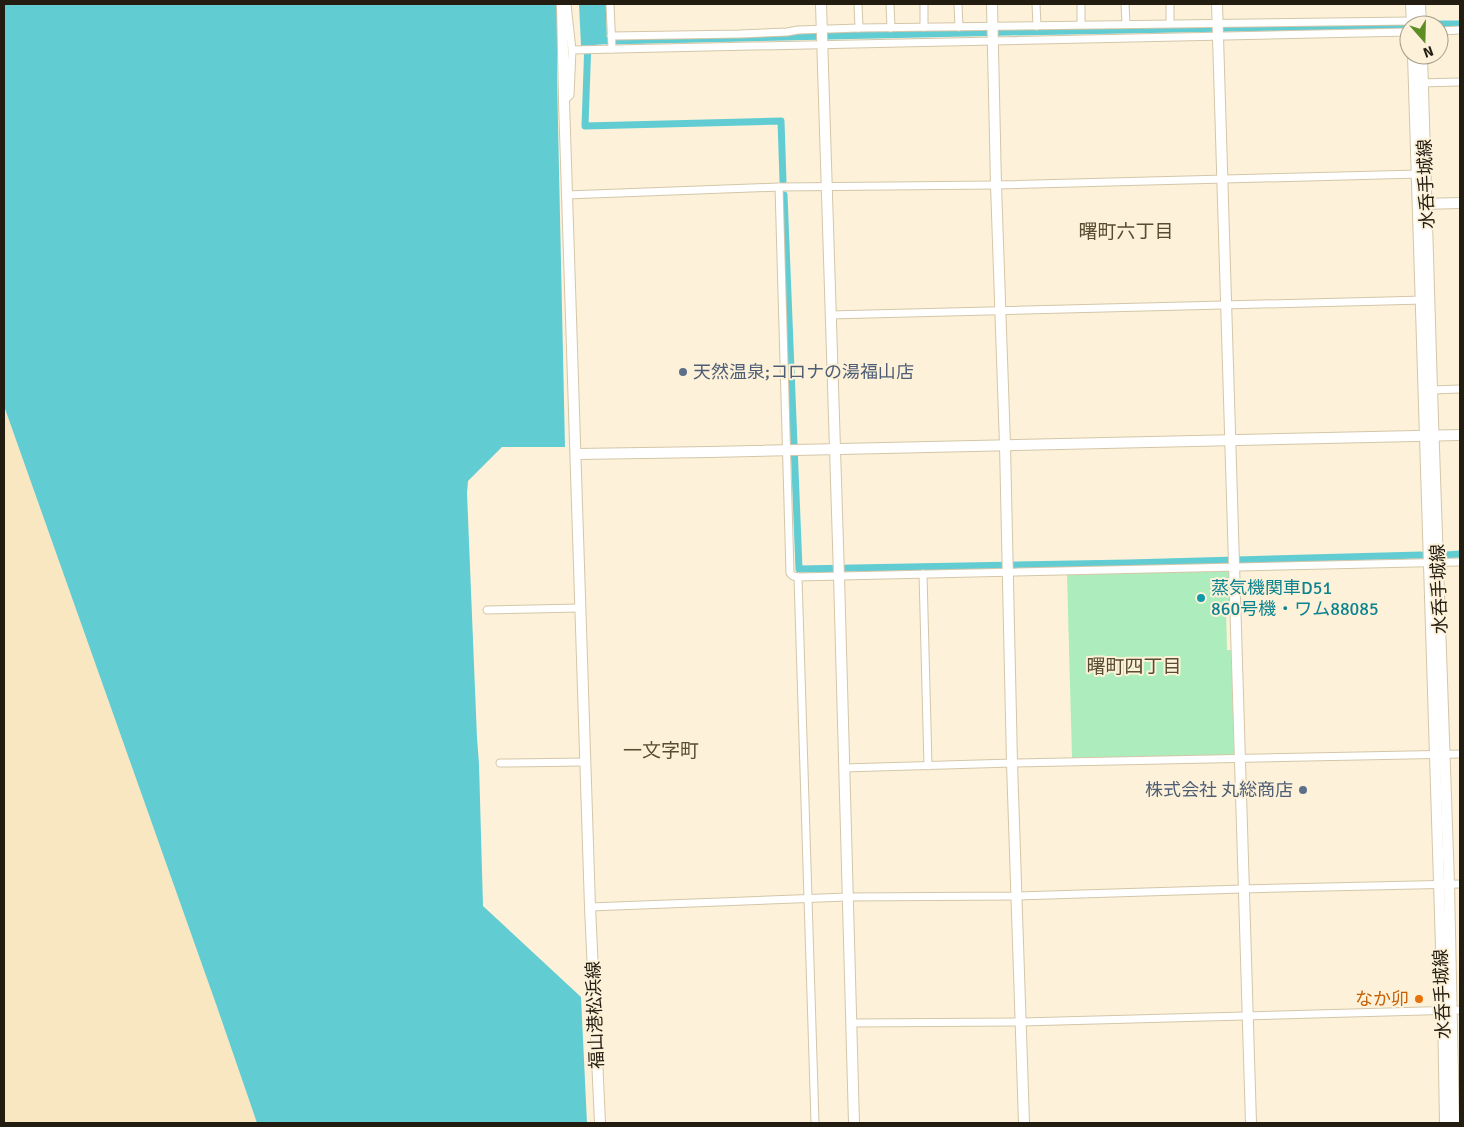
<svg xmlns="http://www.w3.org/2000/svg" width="1464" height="1127" font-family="Signika,'Noto Sans JP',sans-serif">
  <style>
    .built { fill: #f9e7c1 }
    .green { fill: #adedbd }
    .water { fill: #62ccd3 }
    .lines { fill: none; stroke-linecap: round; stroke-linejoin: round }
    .canal { stroke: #62ccd3; stroke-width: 7 }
    .street-casing { stroke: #d4c6a8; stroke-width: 9 }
    .secondary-casing { stroke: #d4c6a8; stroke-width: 12 }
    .street { stroke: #fff; stroke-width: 7 }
    .secondary { stroke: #fff; stroke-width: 10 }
    .service-dot { fill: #5c6f8a; stroke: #fdf2d9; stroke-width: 2 }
    .culture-dot { fill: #0f9aa8; stroke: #fdf2d9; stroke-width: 2 }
    .food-dot { fill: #e8710a; stroke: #fdf2d9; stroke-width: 2 }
    .labels { text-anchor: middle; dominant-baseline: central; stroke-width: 4; stroke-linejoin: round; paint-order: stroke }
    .street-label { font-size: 18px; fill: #221c11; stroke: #fdf2d9 }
    .service-label { font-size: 18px; fill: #4e5e75; stroke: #fdf2d9; text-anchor: start }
    .culture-label { font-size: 18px; fill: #0d838f; stroke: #fdf2d9; text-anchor: start }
    .food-label { font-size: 18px; fill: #c56008; stroke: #fdf2d9; text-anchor: end }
    .neighbourhood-label { font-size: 19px; fill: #584c31; stroke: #fdf2d9 }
  </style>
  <rect width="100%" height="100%" fill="#fdf2d9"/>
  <path class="built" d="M4 406 216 1004 257 1123H4Z"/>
  <path class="green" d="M1227 570 1229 573 1230 605H1226L1227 650H1231L1234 753 1233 755 1072 758 1067 575Z"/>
  <g class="water">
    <path d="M4 4H557V77L565 447H502L468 481 467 493 477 738 479 764 483 906 581 997 587 1123H257L216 1004 4 406Z"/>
    <path d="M579 4H606L607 44 581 46Z"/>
  </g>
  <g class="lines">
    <g class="canal">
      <path d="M1430 24H1460"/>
      <path d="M588 40 585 126 781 121 783 181"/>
      <path d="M607 41 1010 32 1404 25"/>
      <path d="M784 195 799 569 1128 563 1421 555"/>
      <path d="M1446 555 1460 554"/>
    </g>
    <defs>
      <g id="street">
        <path d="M567 4 572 50"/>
        <path d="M610 4 612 49"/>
        <path d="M858 4 859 28"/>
        <path d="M890 4 891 28"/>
        <path d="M924 4V27"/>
        <path d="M958 4 959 27"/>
        <path d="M1036 4 1037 26"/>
        <path d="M1081 4V24"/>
        <path d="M1125 4 1126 24"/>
        <path d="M1170 4V23"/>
        <path d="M1439 31 1460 30"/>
        <path d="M611 36 740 34 787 32 798 30 859 28 1411 21"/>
        <path d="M1419 83 1460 82"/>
        <path d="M564 101 570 95 572 50 1409 32"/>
        <path d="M779 187 790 573 793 576 798 577"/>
        <path d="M567 195 779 187 996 185 1419 174"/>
        <path d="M830 315 1424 300"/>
        <path d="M1432 390 1460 389"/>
        <path d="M923 574 928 766"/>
        <path d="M487 610 580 608"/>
        <path d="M500 763 586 762"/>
        <path d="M844 768 1012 763 1460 754"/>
        <path d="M590 907 847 897 1017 896 1242 889 1460 884"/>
        <path d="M851 1023 1022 1022 1460 1010"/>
        <path d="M815 1123 798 577 1460 562"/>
      </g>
      <g id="secondary">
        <path d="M562 4 564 101 590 907 600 1123"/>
        <path d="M821 4 839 576 854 1123"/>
        <path d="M992 4 996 185 1005 445 1012 763 1024 1123"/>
        <path d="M1217 4C1229 377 1239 750 1251 1123"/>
        <path d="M1411 4 1412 25"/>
        <path d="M1420 4 1421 25"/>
        <path d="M1413 55 1443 1010 1445 1123"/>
        <path d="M1422 55 1432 390 1449 884 1454 1123"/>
        <path d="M1421 204 1460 203"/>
        <path d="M576 454 710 452 1460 435"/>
      </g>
    </defs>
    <use href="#street" class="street-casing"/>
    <use href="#secondary" class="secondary-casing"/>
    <use href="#street" class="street"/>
    <use href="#secondary" class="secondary"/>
  </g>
  <g class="service-dot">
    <circle cx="683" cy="372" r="5"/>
    <circle cx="1303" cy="790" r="5"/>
  </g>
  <circle class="culture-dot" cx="1201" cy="598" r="5"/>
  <circle class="food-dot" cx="1419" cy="999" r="5"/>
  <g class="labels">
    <g class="street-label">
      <text transform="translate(1426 184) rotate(-92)">水呑手城線</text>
      <text transform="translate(1439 589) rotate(-92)">水呑手城線</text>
      <text transform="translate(1442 994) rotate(-92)">水呑手城線</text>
      <text transform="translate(595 1015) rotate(-92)">福山港松浜線</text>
    </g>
    <g class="service-label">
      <text x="693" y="372">天然温泉;コロナの湯福山店</text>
      <text x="1293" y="790" text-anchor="end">株式会社 丸総商店</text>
    </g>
    <g class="culture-label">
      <text x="1211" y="588">蒸気機関車D51<tspan x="1211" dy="21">860号機・ワム88085</tspan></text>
    </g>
    <g class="food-label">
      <text x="1409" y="999">なか卯</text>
    </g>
    <g class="neighbourhood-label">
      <text x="1126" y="232">曙町六丁目</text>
      <text x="1134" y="667">曙町四丁目</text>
      <text x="661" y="751">一文字町</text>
    </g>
  </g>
  <rect width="1464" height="1127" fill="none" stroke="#221c11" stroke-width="10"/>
  <g transform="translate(1424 40) rotate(160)"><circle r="24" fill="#fdf2d9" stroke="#a59c89"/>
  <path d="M0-4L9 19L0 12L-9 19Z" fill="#5d8e25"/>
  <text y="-8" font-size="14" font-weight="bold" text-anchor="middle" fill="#221c11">N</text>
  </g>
</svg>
